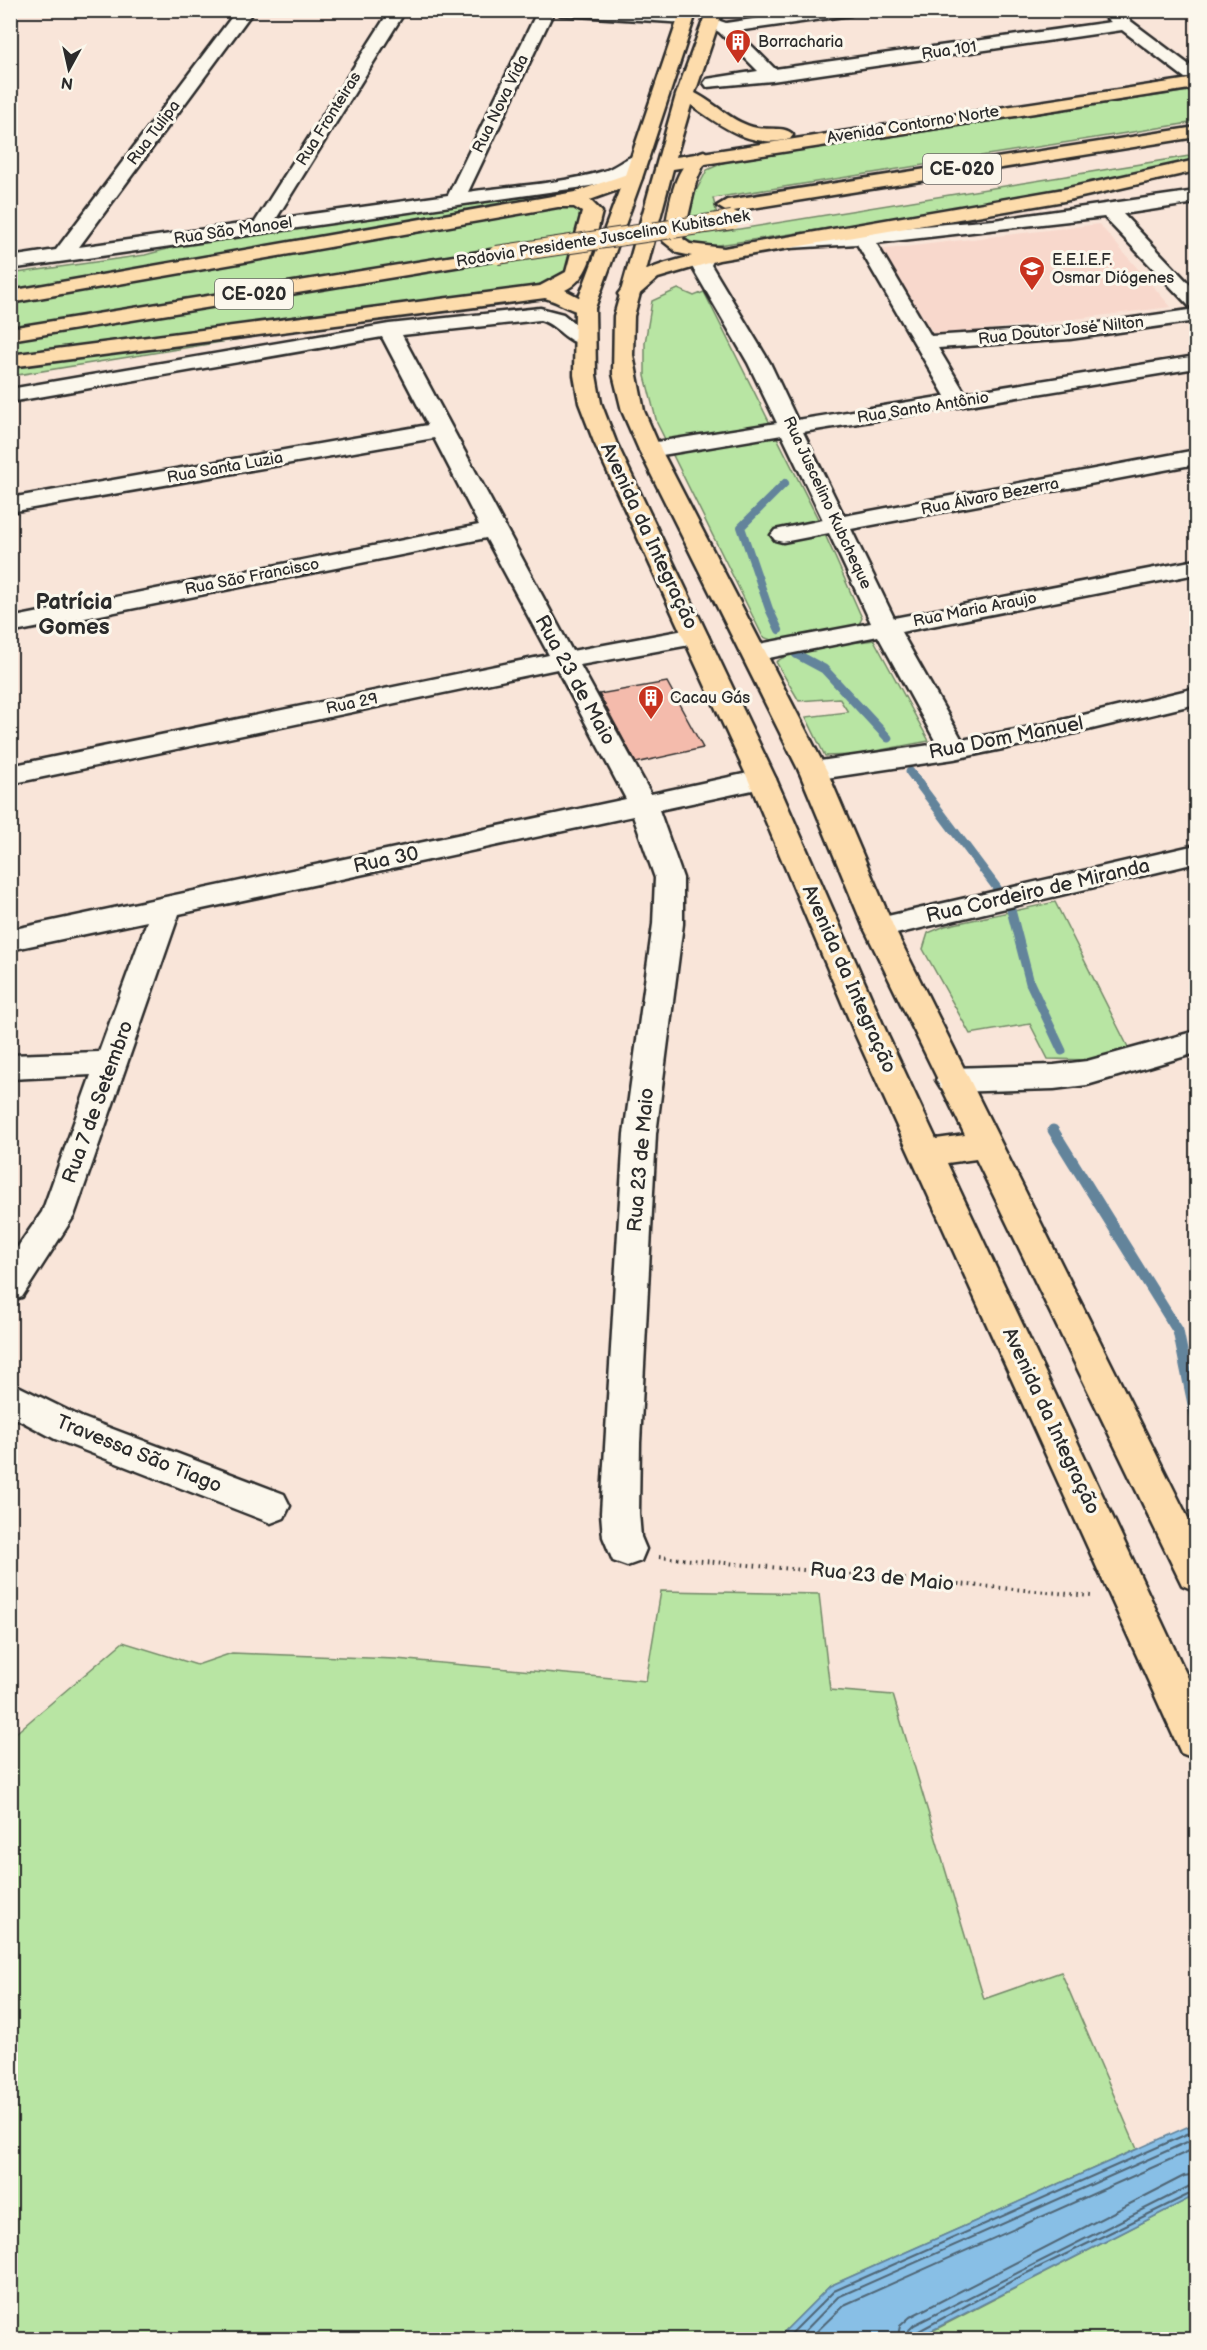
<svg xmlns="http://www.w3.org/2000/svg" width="1207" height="2350" font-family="'Balsamiq Sans',sans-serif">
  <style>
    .built { fill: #f8d8cc }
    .green { fill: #b8e5a3; stroke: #728867; stroke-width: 1.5 }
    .water { fill: #88bfe6; stroke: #63849b; stroke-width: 1.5 }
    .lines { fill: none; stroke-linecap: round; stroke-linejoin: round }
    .shore { stroke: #506676; stroke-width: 2 }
    .stream-far2 { stroke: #63849b; stroke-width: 8 }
    .stream-far1 { stroke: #63849b; stroke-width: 9 }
    .stream { stroke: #63849b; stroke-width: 11 }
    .building { fill: #f4bbac; stroke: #2b2b2b; stroke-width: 1.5 }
    .minor-casing { stroke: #2b2b2b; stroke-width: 5 }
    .major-casing { stroke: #2b2b2b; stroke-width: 5 }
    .highway-casing { stroke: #2b2b2b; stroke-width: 5 }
    .path { stroke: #2b2b2b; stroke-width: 4; stroke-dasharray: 1.5 4.5; stroke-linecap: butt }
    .minor { fill: #fbf7ec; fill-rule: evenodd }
    .major { fill: #fddcac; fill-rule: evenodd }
    .highway { fill: #fddcac; fill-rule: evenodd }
    .highway-bridge-casing { stroke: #2b2b2b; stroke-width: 20; stroke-linecap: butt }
    .highway-bridge { stroke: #fddcac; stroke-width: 18 }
    .labels { text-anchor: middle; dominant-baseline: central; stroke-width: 6; stroke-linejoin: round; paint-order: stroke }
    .far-poi-label { font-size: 16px; fill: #2b2b2b; stroke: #fbf7ec; text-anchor: start }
    .far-street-label { font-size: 16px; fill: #2b2b2b; stroke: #fbf7ec }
    .shield { fill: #fbf7ec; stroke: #696865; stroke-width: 1.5 }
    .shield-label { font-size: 18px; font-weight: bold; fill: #2b2b2b }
    .street-label { font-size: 20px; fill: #2b2b2b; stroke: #fbf7ec }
    .far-district-label { font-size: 22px; font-weight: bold; fill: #2b2b2b; stroke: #fbf7ec }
  </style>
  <rect width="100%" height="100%" fill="#f9e5d9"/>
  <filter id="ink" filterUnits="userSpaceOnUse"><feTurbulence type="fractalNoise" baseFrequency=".0167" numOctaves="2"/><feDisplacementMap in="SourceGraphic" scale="12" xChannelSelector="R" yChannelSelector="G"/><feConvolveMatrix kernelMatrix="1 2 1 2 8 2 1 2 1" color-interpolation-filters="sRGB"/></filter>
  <g filter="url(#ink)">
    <path class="built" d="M1099 224 1171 307 935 336 879 250Z"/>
    <g class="green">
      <path d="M1196 90V122L713 198 721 232 1196 155V162L946 210 712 246 702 247 684 239 695 193 707 170 725 162Z"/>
      <path d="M524 197 581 203 589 213 573 270 558 279 482 300 11 376 10 274 145 255 190 243 477 201Z"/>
      <path d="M678 289 694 296 704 292 819 521 862 618 859 624 779 643 763 637 657 423 645 376V343L652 301Z"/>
      <path d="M874 640 929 741 854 755 825 756 806 717 848 712 839 698 799 701 776 662C798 646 847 644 874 640Z"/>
      <path d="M1055 902 1129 1049 1091 1060 1048 1059 1030 1024 970 1034 923 949 928 933 945 926Z"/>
      <path d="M661 1591 819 1594 830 1690 893 1695 984 1999 1061 1972 1137 2149 830 2286 777 2339H11L10 1738 123 1642 197 1665 232 1653 396 1659 646 1681Z"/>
      <path d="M1196 2195V2311L1190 2325 1191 2339 915 2340Z"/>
    </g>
    <path class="water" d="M1196 2123V2195L915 2339H777L830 2286Z"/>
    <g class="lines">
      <g class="shore">
        <path d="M785 2340 834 2291 1196 2130"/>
        <path d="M796 2340 838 2297 1196 2138"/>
        <path d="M808 2340 844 2305 1196 2148"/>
        <path d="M897 2340 900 2326 910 2317 1184 2176 1196 2174"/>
        <path d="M906 2340 907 2332 914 2325 1196 2183"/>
        <path d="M914 2340 917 2332 1025 2274 1196 2191"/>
      </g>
      <path class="stream-far2" d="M779 630 769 609 741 527 785 483"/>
      <g class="stream-far1">
        <path d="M796 654 824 669 888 738"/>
        <path d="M910 772 997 888"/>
        <path d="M1011 910 1030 983 1062 1051"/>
      </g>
      <path class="stream" d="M1053 1130 1178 1331 1196 1419"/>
    </g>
    <path class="building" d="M667 682 703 748 636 763 599 694Z"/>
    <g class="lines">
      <defs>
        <g id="minor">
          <path d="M237 10H254L79 247 255 222 390 10H406L276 219 448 195 538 10C560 10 685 6 694 18L686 23 561 15 554 11 468 192C512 186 561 184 604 171 618 167 632 151 647 155L649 159C634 180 601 184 577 188L10 269V257L56 250Z"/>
          <path d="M813 10H859L851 15 737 31 775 69 1111 22 1100 12 1116 10 1196 70V78H1185L1122 30 772 81 707 87 704 83 707 79 758 71 719 32 703 23 705 20 711 18 726 23Z"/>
          <path d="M1196 191V203L1123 214 1196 291V308L1189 306 1104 217 876 243 931 336 1070 327 1196 309V321L1070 339 938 348 965 393 1196 356V368L803 432 844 516 1196 450V464L851 529 894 618 1196 560V574L901 632 962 740 1046 724 1196 688V704L1046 740 954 759 813 780 803 777 799 771 803 765 813 762 937 744 878 636 754 661 745 658 741 653 745 648 754 645 871 623 829 533 783 542 775 540 771 535 775 530 823 520 782 435 650 457 642 455 639 450 642 445 650 443 777 423 748 363 691 265 698 253H712L715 257 711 265 770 363 797 420 945 396 857 244 790 248 783 246 780 242 783 238 994 220Z"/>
          <path d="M540 308 563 314 594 339 590 343C570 349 559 325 540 320L402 335 572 651 695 628 704 631 708 636 704 641 695 644 580 665 651 794 762 770 772 773 776 779 772 785 762 788 659 810 683 878V924L656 1134 640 1443 639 1513 641 1537 646 1549 641 1561 627 1566 613 1561 603 1537 601 1513 624 1134 653 924 655 878 633 816 179 914 74 1216 22 1297 10 1301V1258L42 1212 91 1075 10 1079V1055L99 1052 147 921 10 950V930L626 799 557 669 10 784V766L549 655 486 538 10 633V618L479 525 434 438 10 512V498L428 425 382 337 10 402V389L389 324Z"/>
          <path d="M1196 845V863L879 938 869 935 864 928 869 921 879 918Z"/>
          <path d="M1196 1031V1053L1087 1085 1054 1089 952 1092 941 1088 936 1080 941 1072 952 1068 1054 1065 1087 1061Z"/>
          <path d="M10 1382 81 1417 284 1494 290 1506 284 1518 271 1523 55 1439 10 1415Z"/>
        </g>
        <path id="major" d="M681 10H697L642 178 595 308 596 375 601 403 616 442 776 779 888 1036 936 1139 965 1135 864 928 799 771 639 450 622 411 613 374 614 316 676 95 707 10H723L695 93C717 104 732 123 757 128 768 130 787 126 793 135L790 139C751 149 721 126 691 105L676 157 1196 78V88L673 169 634 316 633 355 644 411 661 450 827 771 894 928 1196 1534V1591L1182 1585 976 1159 947 1163 1196 1695V1759L1181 1753 856 1036 748 779 594 442 579 403 574 375 575 308 624 178Z"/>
        <g id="highway">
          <path d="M1196 127V137L727 212 717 206 727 200Z"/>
          <path d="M704 151 713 157 703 166 696 182 683 239 690 244 724 248 1064 189 1196 160V171L1064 201 719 260 658 278 635 298H621L618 294C636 268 664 264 692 256L678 253 663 241C669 214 671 160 704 151Z"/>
          <path d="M633 172 642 178 640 182 590 200 602 212C594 240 593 277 565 290L592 304 595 308 592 312C576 316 561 302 545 298L10 367V355L540 286 566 272 582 212 574 207H558L10 303V291L575 192Z"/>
          <path d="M497 249 504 251 507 255 504 259 10 340V328Z"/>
        </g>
      </defs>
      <use href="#minor" class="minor-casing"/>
      <use href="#major" class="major-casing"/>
      <use href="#highway" class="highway-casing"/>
      <path class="path" d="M659 1557 1091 1596"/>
      <use href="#minor" class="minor"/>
      <use href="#major" class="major"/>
      <use href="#highway" class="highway"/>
      <defs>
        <path id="highway-bridge" d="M497 255 732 220"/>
      </defs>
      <use href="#highway-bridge" class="highway-bridge-casing"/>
      <use href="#highway-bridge" class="highway-bridge"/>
    </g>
  </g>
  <defs>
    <symbol id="building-pin" viewBox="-11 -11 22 30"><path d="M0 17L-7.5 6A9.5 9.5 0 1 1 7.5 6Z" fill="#c8321e" stroke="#fbf7ec"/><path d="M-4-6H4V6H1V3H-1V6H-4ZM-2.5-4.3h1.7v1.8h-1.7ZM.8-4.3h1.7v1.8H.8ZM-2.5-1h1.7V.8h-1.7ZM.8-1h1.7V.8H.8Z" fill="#fff"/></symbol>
    <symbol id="school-pin" viewBox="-11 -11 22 30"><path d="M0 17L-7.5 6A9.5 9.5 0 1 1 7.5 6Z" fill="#c8321e" stroke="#fbf7ec"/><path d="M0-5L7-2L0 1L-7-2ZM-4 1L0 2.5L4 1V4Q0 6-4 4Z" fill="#fff"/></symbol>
  </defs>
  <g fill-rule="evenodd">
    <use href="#building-pin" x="723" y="27" width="30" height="40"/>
    <use href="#school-pin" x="1017" y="254" width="30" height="40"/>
    <use href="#building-pin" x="636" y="683" width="30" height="40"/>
  </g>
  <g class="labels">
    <g class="far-poi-label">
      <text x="758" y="42">Borracharia</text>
      <text x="1052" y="260">E.E.I.E.F.<tspan x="1052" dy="18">Osmar Diógenes</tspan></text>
      <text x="670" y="698">Cacau Gás</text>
    </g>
    <g class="far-street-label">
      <text transform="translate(949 51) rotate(-8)">Rua 101</text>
      <text transform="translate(501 104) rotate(-64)">Rua Nova Vida</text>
      <text transform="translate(329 119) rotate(-58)">Rua Fronteiras</text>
      <text transform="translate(913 125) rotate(-9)">Avenida Contorno Norte</text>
      <text transform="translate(154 133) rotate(-53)">Rua Tulipa</text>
      <text transform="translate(233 231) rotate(-8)">Rua São Manoel</text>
      <text transform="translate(603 239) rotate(-9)">Rodovia Presidente Juscelino Kubitschek</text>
      <text transform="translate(1061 331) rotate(-6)">Rua Doutor José Nilton</text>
      <text transform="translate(923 408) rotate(-9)">Rua Santo Antônio</text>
      <text transform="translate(225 468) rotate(-10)">Rua Santa Luzia</text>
      <text transform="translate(990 497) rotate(-11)">Rua Álvaro Bezerra</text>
      <text transform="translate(827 503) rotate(65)">Rua Juscelino Kubcheque</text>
      <text transform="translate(252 577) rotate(-11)">Rua São Francisco</text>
      <text transform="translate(975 610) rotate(-11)">Rua Maria Araujo</text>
      <text transform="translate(352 704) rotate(-12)">Rua 29</text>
    </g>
    <g class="shield">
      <rect x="923" y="154" width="78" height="30" rx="4.5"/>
      <rect x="215" y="279" width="78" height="30" rx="4.5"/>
    </g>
    <g class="shield-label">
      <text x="962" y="169">CE-020</text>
      <text x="254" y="294">CE-020</text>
    </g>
    <g class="street-label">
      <text transform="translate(649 536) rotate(65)">Avenida da Integração</text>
      <text transform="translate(575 680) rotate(61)">Rua 23 de Maio</text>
      <text transform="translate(1006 738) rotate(-11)">Rua Dom Manuel</text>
      <text transform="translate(386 860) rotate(-12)">Rua 30</text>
      <text transform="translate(1038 891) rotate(-13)">Rua Cordeiro de Miranda</text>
      <text transform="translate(849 979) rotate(66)">Avenida da Integração</text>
      <text transform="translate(98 1102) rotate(-70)">Rua 7 de Setembro</text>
      <text transform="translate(641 1160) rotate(-85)">Rua 23 de Maio</text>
      <text transform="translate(1051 1421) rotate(65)">Avenida da Integração</text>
      <text transform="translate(139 1454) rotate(22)">Travessa São Tiago</text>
      <text transform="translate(882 1577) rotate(6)">Rua 23 de Maio</text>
    </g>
    <g class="far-district-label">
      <text x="74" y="602">Patrícia<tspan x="74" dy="25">Gomes</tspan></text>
    </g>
  </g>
  <rect width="1207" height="2350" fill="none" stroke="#fbf7ec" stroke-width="36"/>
  <rect x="18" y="18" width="1171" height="2314" fill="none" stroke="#2b2b2b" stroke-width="2" filter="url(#ink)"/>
  <g transform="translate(69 69) rotate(188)" stroke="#fbf7ec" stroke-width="4.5" paint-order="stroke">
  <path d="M0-4.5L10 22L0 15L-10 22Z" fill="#2b2b2b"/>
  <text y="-9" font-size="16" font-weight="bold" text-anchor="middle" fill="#2b2b2b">N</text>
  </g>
</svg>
